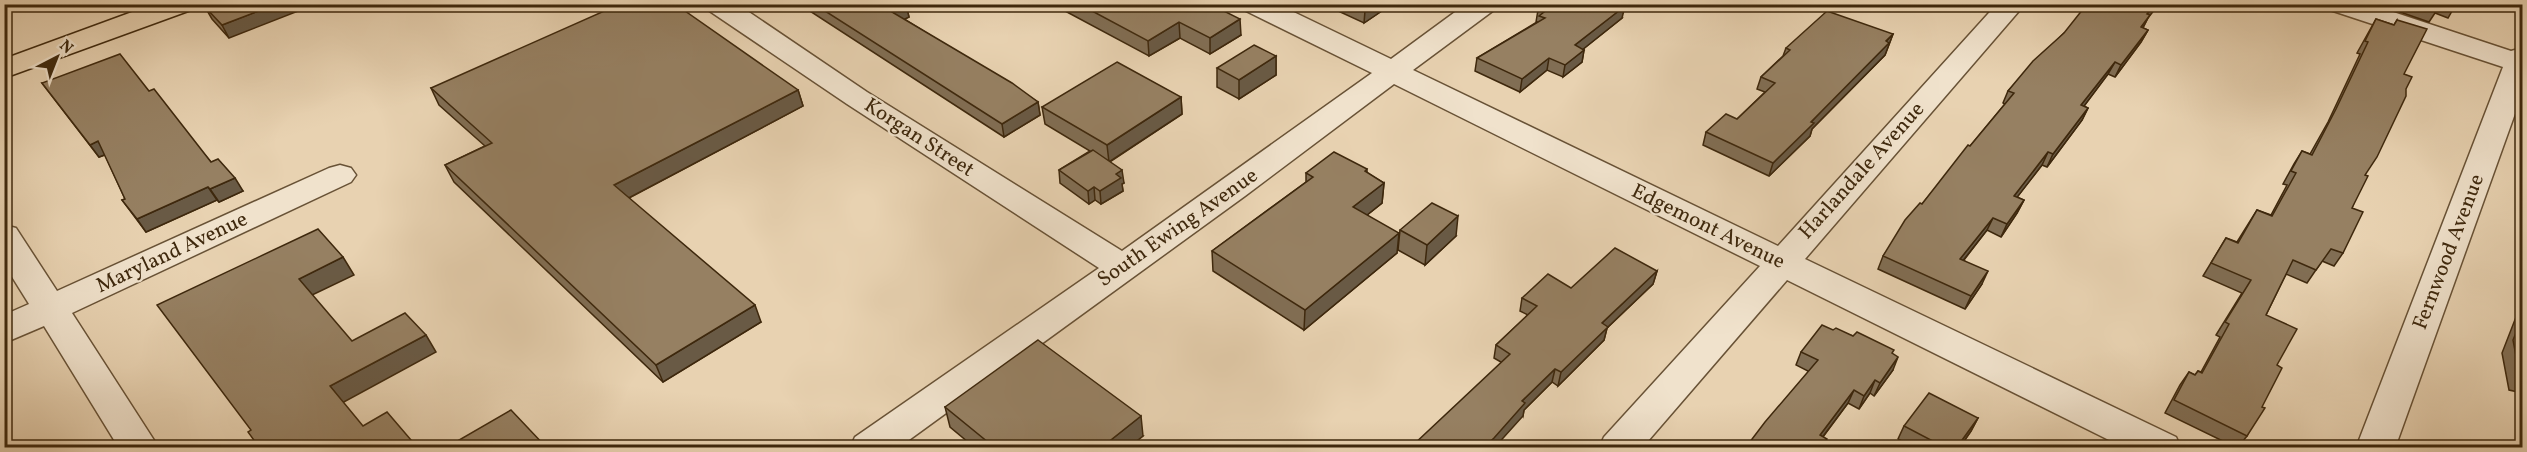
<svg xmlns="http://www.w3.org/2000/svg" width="2527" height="452" font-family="Vollkorn,serif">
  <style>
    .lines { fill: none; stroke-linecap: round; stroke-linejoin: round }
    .stream { stroke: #816b4e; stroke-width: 9 }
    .minor-casing { stroke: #685236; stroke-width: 3 }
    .major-casing { stroke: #3e280d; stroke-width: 3 }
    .minor { fill: #f0e2cc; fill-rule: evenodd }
    .major { fill: #e8d2b1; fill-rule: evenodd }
    .wall { fill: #816e54; stroke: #3e280d; stroke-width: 1.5 }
    .shaded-wall { fill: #695a45; stroke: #3e280d; stroke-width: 1.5 }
    .building { fill: #968062; stroke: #3e280d; stroke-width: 1.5 }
    .labels { text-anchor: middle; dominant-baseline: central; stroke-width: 4.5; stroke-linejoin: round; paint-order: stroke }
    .street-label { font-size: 21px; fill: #3e280d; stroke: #f0e2cc }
  </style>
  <rect width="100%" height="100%" fill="#e8d2b1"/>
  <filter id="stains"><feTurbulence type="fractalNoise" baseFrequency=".00333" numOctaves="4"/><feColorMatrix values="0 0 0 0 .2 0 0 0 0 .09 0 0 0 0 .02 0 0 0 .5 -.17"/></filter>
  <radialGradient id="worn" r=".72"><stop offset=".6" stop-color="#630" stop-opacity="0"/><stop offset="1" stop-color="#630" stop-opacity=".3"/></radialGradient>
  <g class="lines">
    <path class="stream" d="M2512 448 2522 445"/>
    <defs>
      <g id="minor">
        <path d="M705 4H737L867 92 1122 251 1372 73 1244 10 1241 4H1277L1391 59 1466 4H1497L1494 10 1413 70 1778 246 1997 4H2025L1805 259 2176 437 2181 448H2125L1787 280 1642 448H1599L1604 437 1760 266 1394 84 1245 196 898 448H850L855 437 1099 268 847 104 708 10Z"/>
        <path d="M2327 4H2369L2511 51 2522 48V94L2395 448H2356L2503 67 2330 10Z"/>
        <path d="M340 165 351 168 356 175 351 182 72 313 159 448H119L44 326 4 343V315L29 304 4 264V225L16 228 57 291 329 168Z"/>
      </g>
      <path id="major" d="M154 4H194L191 10 4 78V59Z"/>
    </defs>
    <use href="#minor" class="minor-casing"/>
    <use href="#major" class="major-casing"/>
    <use href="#minor" class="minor"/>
    <use href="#major" class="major"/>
  </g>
  <g class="wall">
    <path d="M212 4 229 38 212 19 205 7Z"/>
    <path d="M799 4H905L906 5 909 17 904 19 1038 102 1040 115 1004 137Z"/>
    <path d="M1052 4H1210L1241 35 1210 54 1180 38 1149 56Z"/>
    <path d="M1337 4H1392L1364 23 1336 10Z"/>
    <path d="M2404 4H2456L2448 18 2435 13 2429 22 2400 12Z"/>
    <path d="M1538 10 1622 18 1583 49 1584 50 1582 62 1563 77 1547 70 1520 92 1475 71 1477 58 1537 22H1536Z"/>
    <path d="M2148 18 2143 28 2148 30 2141 42 2115 77 2108 74 2084 106 2088 108 2082 120 2047 167 2042 165 2017 197 2024 200 2017 213 2001 237 1987 230 1964 260 1982 284 1965 309 1878 269 1883 256 1922 204 2005 104 2003 103 2008 91 2064 33Z"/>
    <path d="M2376 19 2394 25 2397 20 2404 74 2352 208 2343 253 2334 266 2322 261 2307 283 2286 274 2266 315 2277 365 2247 436 2238 447H2235L2165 413 2180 385 2189 372 2195 375 2198 371 2201 372 2220 337 2216 335 2242 293 2203 276 2226 238 2237 242 2257 210 2271 215 2287 185 2283 184 2294 164 2302 151 2310 154 2328 122 2360 54 2357 53Z"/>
    <path d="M1893 34 1885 55 1812 129 1810 136 1769 176 1703 145 1706 132 1737 119 1765 92 1757 89 1761 77 1783 56 1786 48Z"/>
    <path d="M1276 56V75L1239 99 1217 87V68Z"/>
    <path d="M42 83 149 91 211 162 243 191 219 202 217 200 146 232 122 200 125 199 105 155 99 157Z"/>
    <path d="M431 88 798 90 803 106 629 198 761 322 663 382 454 182 445 165 485 146 439 105Z"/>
    <path d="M1181 97 1182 114 1110 162 1124 183 1122 184 1123 191 1101 204 1095 200 1089 204 1060 183 1059 170 1090 151 1045 124 1042 107Z"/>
    <path d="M1367 169V173L1384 183 1382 203 1367 215 1397 253 1304 330 1213 271 1212 251 1306 182V173Z"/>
    <path d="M1400 230 1456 236 1425 265 1398 250Z"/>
    <path d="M1657 271 1653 284 1607 328 1604 340 1558 386 1552 382 1524 410 1523 416 1501 362 1494 358 1496 345 1528 315 1520 311 1522 298Z"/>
    <path d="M2523 299V393L2509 390 2502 353Z"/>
    <path d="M1833 330 1853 336 1892 353 1893 370 1874 396 1870 393 1859 409 1848 403 1823 437 1808 371 1796 365 1801 352Z"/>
    <path d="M945 407 1143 436 1129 447H974L950 427Z"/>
    <path d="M1978 418 1971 431 1960 447H1913L1898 439 1904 426Z"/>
  </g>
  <g class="shaded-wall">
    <path d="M277 4H316L229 38 222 25Z"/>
    <path d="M1374 4H1392L1364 23 1365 11Z"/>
    <path d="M2155 4H2159L2148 18 2143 27 2135 40 2147 14Z"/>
    <path d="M906 5 909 17 895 24 892 12Z"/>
    <path d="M1625 6 1622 18 1572 58 1575 45Z"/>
    <path d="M1240 19 1241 35 1210 54V38Z"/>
    <path d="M1179 22 1180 38 1149 56 1148 41Z"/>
    <path d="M2148 30 2141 42 2115 77 2121 65Z"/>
    <path d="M1893 34 1885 55 1812 129 1810 136 1769 176 1773 163Z"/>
    <path d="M1584 50 1582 62 1563 77 1565 65Z"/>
    <path d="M1276 56V75L1239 99V80Z"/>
    <path d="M1549 58 1547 70 1520 92 1522 79Z"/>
    <path d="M2115 62 2108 74 2075 118 2081 105Z"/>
    <path d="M798 90 803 106 621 202 614 185Z"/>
    <path d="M1181 97 1182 114 1109 162 1107 145Z"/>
    <path d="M1038 102 1040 115 1004 137 1002 124Z"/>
    <path d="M2088 108 2082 120 2047 167 2053 154Z"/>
    <path d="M98 141 107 154 99 157 90 145Z"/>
    <path d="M2048 152 2042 165 2008 209 2014 196Z"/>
    <path d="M1122 170 1124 183 1122 184 1123 191 1101 204 1100 191 1116 174Z"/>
    <path d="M235 178 243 191 219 202 210 189Z"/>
    <path d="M1384 183 1382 203 1352 227 1353 207Z"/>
    <path d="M208 187 217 200 146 232 137 219Z"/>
    <path d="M1094 187 1095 200 1089 204 1088 191Z"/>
    <path d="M2024 200 2017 213 2001 237 2007 224Z"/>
    <path d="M1458 216 1456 236 1425 265 1427 245Z"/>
    <path d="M1993 218 1987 230 1954 272 1960 259Z"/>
    <path d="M1399 233 1397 253 1304 330 1305 310Z"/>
    <path d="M343 257 354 275 310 296 299 279Z"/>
    <path d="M1657 271 1653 284 1607 328 1604 340 1558 386 1561 372 1602 323Z"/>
    <path d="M1988 271 1982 284 1965 309 1971 296Z"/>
    <path d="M755 305 761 322 663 382 656 365Z"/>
    <path d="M426 335 436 352 342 403 330 386Z"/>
    <path d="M1898 357 1893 370 1874 396 1880 383Z"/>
    <path d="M1555 369 1552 382 1524 410 1523 416 1495 447H1484L1522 401Z"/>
    <path d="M1875 380 1870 393 1859 409 1864 396Z"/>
    <path d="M1854 390 1848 403 1815 447 1820 435Z"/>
    <path d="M1141 416 1143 436 1129 447H1102Z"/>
    <path d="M1978 418 1971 431 1960 447H1957Z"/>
  </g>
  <g class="building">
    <path d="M212 4H277L222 25 205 7Z"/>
    <path d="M620 4H675L798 90 614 185 755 305 656 365 445 165 492 143 431 88Z"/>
    <path d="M814 4H905L906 5 892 12 1012 83 1038 102 1002 124Z"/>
    <path d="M1079 4H1210L1240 19 1210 38 1179 22 1148 41Z"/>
    <path d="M1352 4H1374L1365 11Z"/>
    <path d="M1545 4H1621L1625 6 1575 45 1584 50 1565 65 1549 58 1522 79 1477 58 1545 18 1539 16 1544 12 1538 10Z"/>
    <path d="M2087 4H2155L2147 14 2150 15 2141 27 2148 30 2121 65 2115 62 2081 105 2088 108 2053 154 2048 152 2014 196 2024 200 2007 224 1993 218 1960 259 1988 271 1971 296 1883 256 1905 220 1920 203 1922 204 1968 145 1970 146 2014 93 2008 91 2033 61 2064 33Z"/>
    <path d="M2422 4H2440L2437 9Z"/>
    <path d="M1827 11 1893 34 1886 41 1889 43 1811 122 1814 123 1773 163 1706 132 1726 114 1737 119 1775 83 1761 77 1790 50 1786 48Z"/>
    <path d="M2376 19 2394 25 2397 20 2427 29 2404 74 2412 77 2406 89V96L2377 157 2365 175 2368 176 2352 208 2363 212 2343 253 2331 249 2316 270 2293 260 2266 315 2297 329 2277 365 2282 368 2262 407 2265 408 2247 436 2174 400 2189 372 2195 375 2198 371 2202 373 2229 324 2225 322 2251 280 2211 263 2226 238 2238 243 2257 210 2272 216 2296 173 2291 171 2302 151 2312 155 2336 109 2368 42 2365 41Z"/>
    <path d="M1254 45 1276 56 1239 80 1217 68Z"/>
    <path d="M120 54 149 91 154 89 211 162 218 159 235 178 210 189 208 187 137 219 122 200 125 199 98 141 90 145 42 83Z"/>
    <path d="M1117 62 1181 97 1107 145 1042 107Z"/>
    <path d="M1093 150 1122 170 1116 174 1121 178 1100 191 1094 187 1088 191 1059 170Z"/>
    <path d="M1334 152 1367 169 1365 171 1384 183 1353 207 1399 233 1305 310 1212 251 1313 177 1306 173Z"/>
    <path d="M1432 203 1458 216 1427 245 1400 230Z"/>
    <path d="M318 229 343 257 299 279 352 341 405 313 426 335 330 386 363 426 387 412 417 447H259L248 432 251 430 157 305Z"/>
    <path d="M1615 248 1657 271 1602 323 1608 327 1561 372 1555 369 1522 401 1525 403 1494 438 1484 447H1411L1510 354 1496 345 1537 306 1522 298 1548 274 1571 288Z"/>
    <path d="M2523 316V378L2520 377 2513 340Z"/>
    <path d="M1822 325 1833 330 1836 328 1853 336 1857 332 1894 350 1892 353 1898 357 1880 383 1875 380 1864 396 1854 390 1820 435 1827 439 1821 447H1746L1765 422 1818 360 1801 352Z"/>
    <path d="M1038 340 1141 416 1102 447H994L945 407Z"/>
    <path d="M1929 393 1978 418 1957 447H1944L1904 426Z"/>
    <path d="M511 410 546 447H447Z"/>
  </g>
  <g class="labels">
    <g class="street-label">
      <text transform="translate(919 138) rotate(33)">Korgan Street</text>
      <text transform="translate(1862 171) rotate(-48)">Harlandale Avenue</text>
      <text transform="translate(1708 227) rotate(26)">Edgemont Avenue</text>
      <text transform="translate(1178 228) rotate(-35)">South Ewing Avenue</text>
      <text transform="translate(2449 252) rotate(-69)">Fernwood Avenue</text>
      <text transform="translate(172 253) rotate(-25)">Maryland Avenue</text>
    </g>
  </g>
  <rect width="2527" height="452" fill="none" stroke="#e8d2b1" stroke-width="24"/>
  <rect x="6" y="6" width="2515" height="440" fill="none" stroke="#3e280d" stroke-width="3"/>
  <rect x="12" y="12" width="2503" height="428" fill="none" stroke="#3e280d" stroke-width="1.5"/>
  <g transform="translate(57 57) rotate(42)" stroke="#f0e2cc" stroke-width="4.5" paint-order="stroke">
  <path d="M0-4.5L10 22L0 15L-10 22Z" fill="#3e280d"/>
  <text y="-9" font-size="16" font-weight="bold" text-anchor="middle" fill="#3e280d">N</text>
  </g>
  <rect width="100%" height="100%" filter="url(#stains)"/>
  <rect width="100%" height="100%" fill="url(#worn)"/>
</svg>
